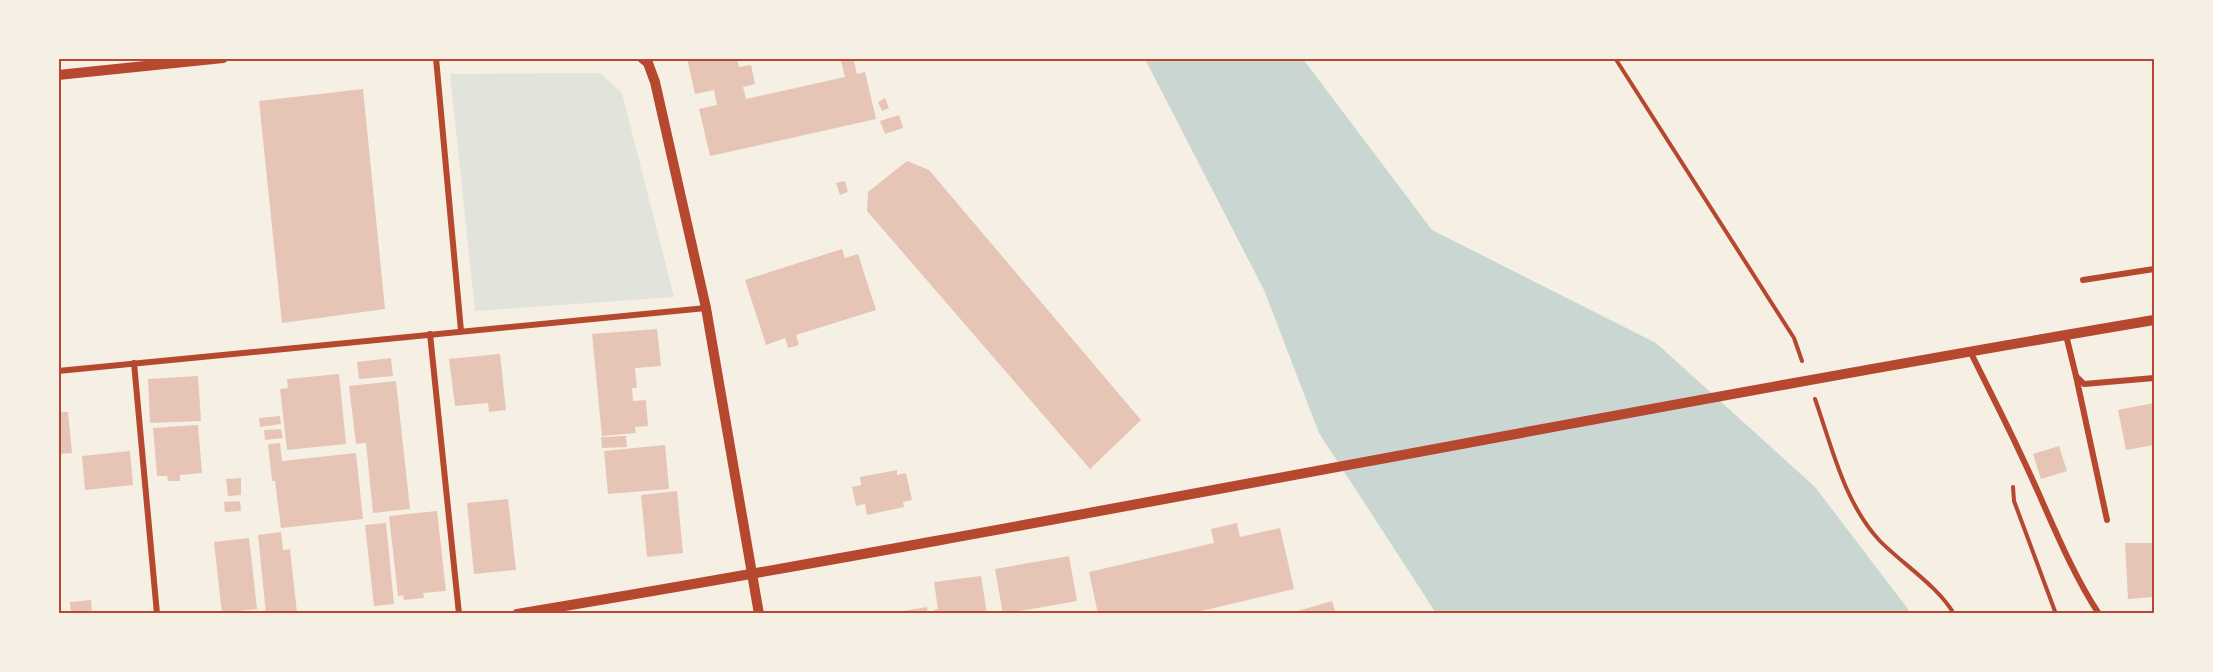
<svg xmlns="http://www.w3.org/2000/svg" width="2213" height="672" font-family="'Work Sans',sans-serif">
  <style>
    .green { fill: #e2e4dc }
    .water { fill: #c9d6d2 }
    .building { fill: #e6c5b7 }
    .lines { fill: none; stroke-linecap: round; stroke-linejoin: round }
    .path { stroke: #b5482f; stroke-width: 4 }
    .minor { stroke: #b5482f; stroke-width: 6 }
    .tertiary { stroke: #b5482f; stroke-width: 10 }
    .neatline { fill: none; stroke: #b5482f; stroke-width: 2 }
  </style>
  <rect width="100%" height="100%" fill="#f6efe4"/>
  <path class="green" d="M600 73 622 93 674 297 475 311 450 74Z"/>
  <path class="water" d="M1145 59H1303L1432 230 1656 343 1815 487 1911 613H1436L1319 433 1264 290Z"/>
  <g class="building">
    <path d="M687 58H737L739 67 751 65 755 84 743 87 746 99 845 77 841 61 853 58 857 74 865 72 876 119 710 156 699 109 717 105 714 90 695 94Z"/>
    <path d="M363 89 385 309 282 323 259 101Z"/>
    <path d="M885 98 889 108 882 111 878 102Z"/>
    <path d="M899 115 903 128 885 134 880 121Z"/>
    <path d="M907 161 929 170 1141 420 1090 469 867 211 868 192Z"/>
    <path d="M845 181 848 192 840 195 836 183Z"/>
    <path d="M842 249 845 258 858 254 876 310 796 335 799 345 788 348 785 338 766 345 745 280Z"/>
    <path d="M657 329 661 366 635 368 637 388H632L633 401 646 400 648 426 635 427 636 433 602 436 592 334Z"/>
    <path d="M500 354 506 410 489 412 488 403 455 406 449 359Z"/>
    <path d="M391 358 393 376 359 379 357 362Z"/>
    <path d="M339 374 346 444 287 450 280 389 288 388 287 379Z"/>
    <path d="M198 376 201 421 150 423 148 379Z"/>
    <path d="M396 381 410 509 373 513 366 443 356 444 349 386Z"/>
    <path d="M2154 403V445L2126 450 2118 410Z"/>
    <path d="M58 412H68L72 453 58 454Z"/>
    <path d="M280 416 281 424 260 427 259 418Z"/>
    <path d="M198 425 202 473 180 475V481H168L167 476H157L153 428Z"/>
    <path d="M281 429 283 438 265 440 264 430Z"/>
    <path d="M626 436 627 447 602 448 601 437Z"/>
    <path d="M280 443 282 461 356 453 363 519 281 528 275 481H272L268 444Z"/>
    <path d="M665 445 669 489 608 494 604 451Z"/>
    <path d="M2059 446 2067 471 2041 479 2033 454Z"/>
    <path d="M130 451 133 485 85 490 82 456Z"/>
    <path d="M897 470V475L906 473 912 500 903 502 904 507 867 515 865 504 856 506 852 487 861 485 860 477Z"/>
    <path d="M241 478V495L228 496 226 479Z"/>
    <path d="M677 491 683 553 647 557 641 495Z"/>
    <path d="M508 499 516 570 474 574 467 503Z"/>
    <path d="M240 501 241 511 225 512 224 502Z"/>
    <path d="M437 511 446 591 423 593 424 598 404 600 403 595 398 596 389 516Z"/>
    <path d="M386 523 394 604 374 606 365 525Z"/>
    <path d="M1237 523 1240 537 1280 528 1294 589 1189 614H1098L1089 572 1214 543 1211 529Z"/>
    <path d="M281 532 283 550 290 549 297 613 266 614 258 535Z"/>
    <path d="M249 538 257 609 222 613 214 542Z"/>
    <path d="M2125 543H2154V597L2128 599Z"/>
    <path d="M1069 556 1077 601 1003 614 995 569Z"/>
    <path d="M981 576 987 614H934V610L938 609 934 582Z"/>
    <path d="M91 600 92 614H71L70 602Z"/>
    <path d="M1332 601 1336 614H1292L1291 613Z"/>
    <path d="M927 607 928 614H897V612Z"/>
  </g>
  <g class="lines">
    <g class="path">
      <path d="M1615 58 1794 338 1802 361"/>
      <path d="M1815 399C1832 447 1844 502 1879 540 1901 563 1938 586 1954 614"/>
      <path d="M2013 487 2014 501 2056 614"/>
    </g>
    <g class="minor">
      <path d="M436 58 461 331"/>
      <path d="M2083 280 2154 269"/>
      <path d="M430 334 459 614"/>
      <path d="M2066 335 2076 376 2084 384 2154 378"/>
      <path d="M1971 353C1988 388 2006 422 2022 457 2047 509 2067 565 2099 614"/>
      <path d="M134 363 157 614"/>
      <path d="M58 371 706 308"/>
      <path d="M2076 376 2107 520"/>
    </g>
    <g class="tertiary">
      <path d="M642 58 648 63 655 82 706 308 759 614"/>
      <path d="M58 75 223 58"/>
      <path d="M517 614C1064 523 1607 412 2154 320"/>
    </g>
  </g>
  <rect width="2213" height="672" fill="none" stroke="#f6efe4" stroke-width="120"/>
  <rect x="60" y="60" width="2093" height="552" class="neatline"/>
</svg>
